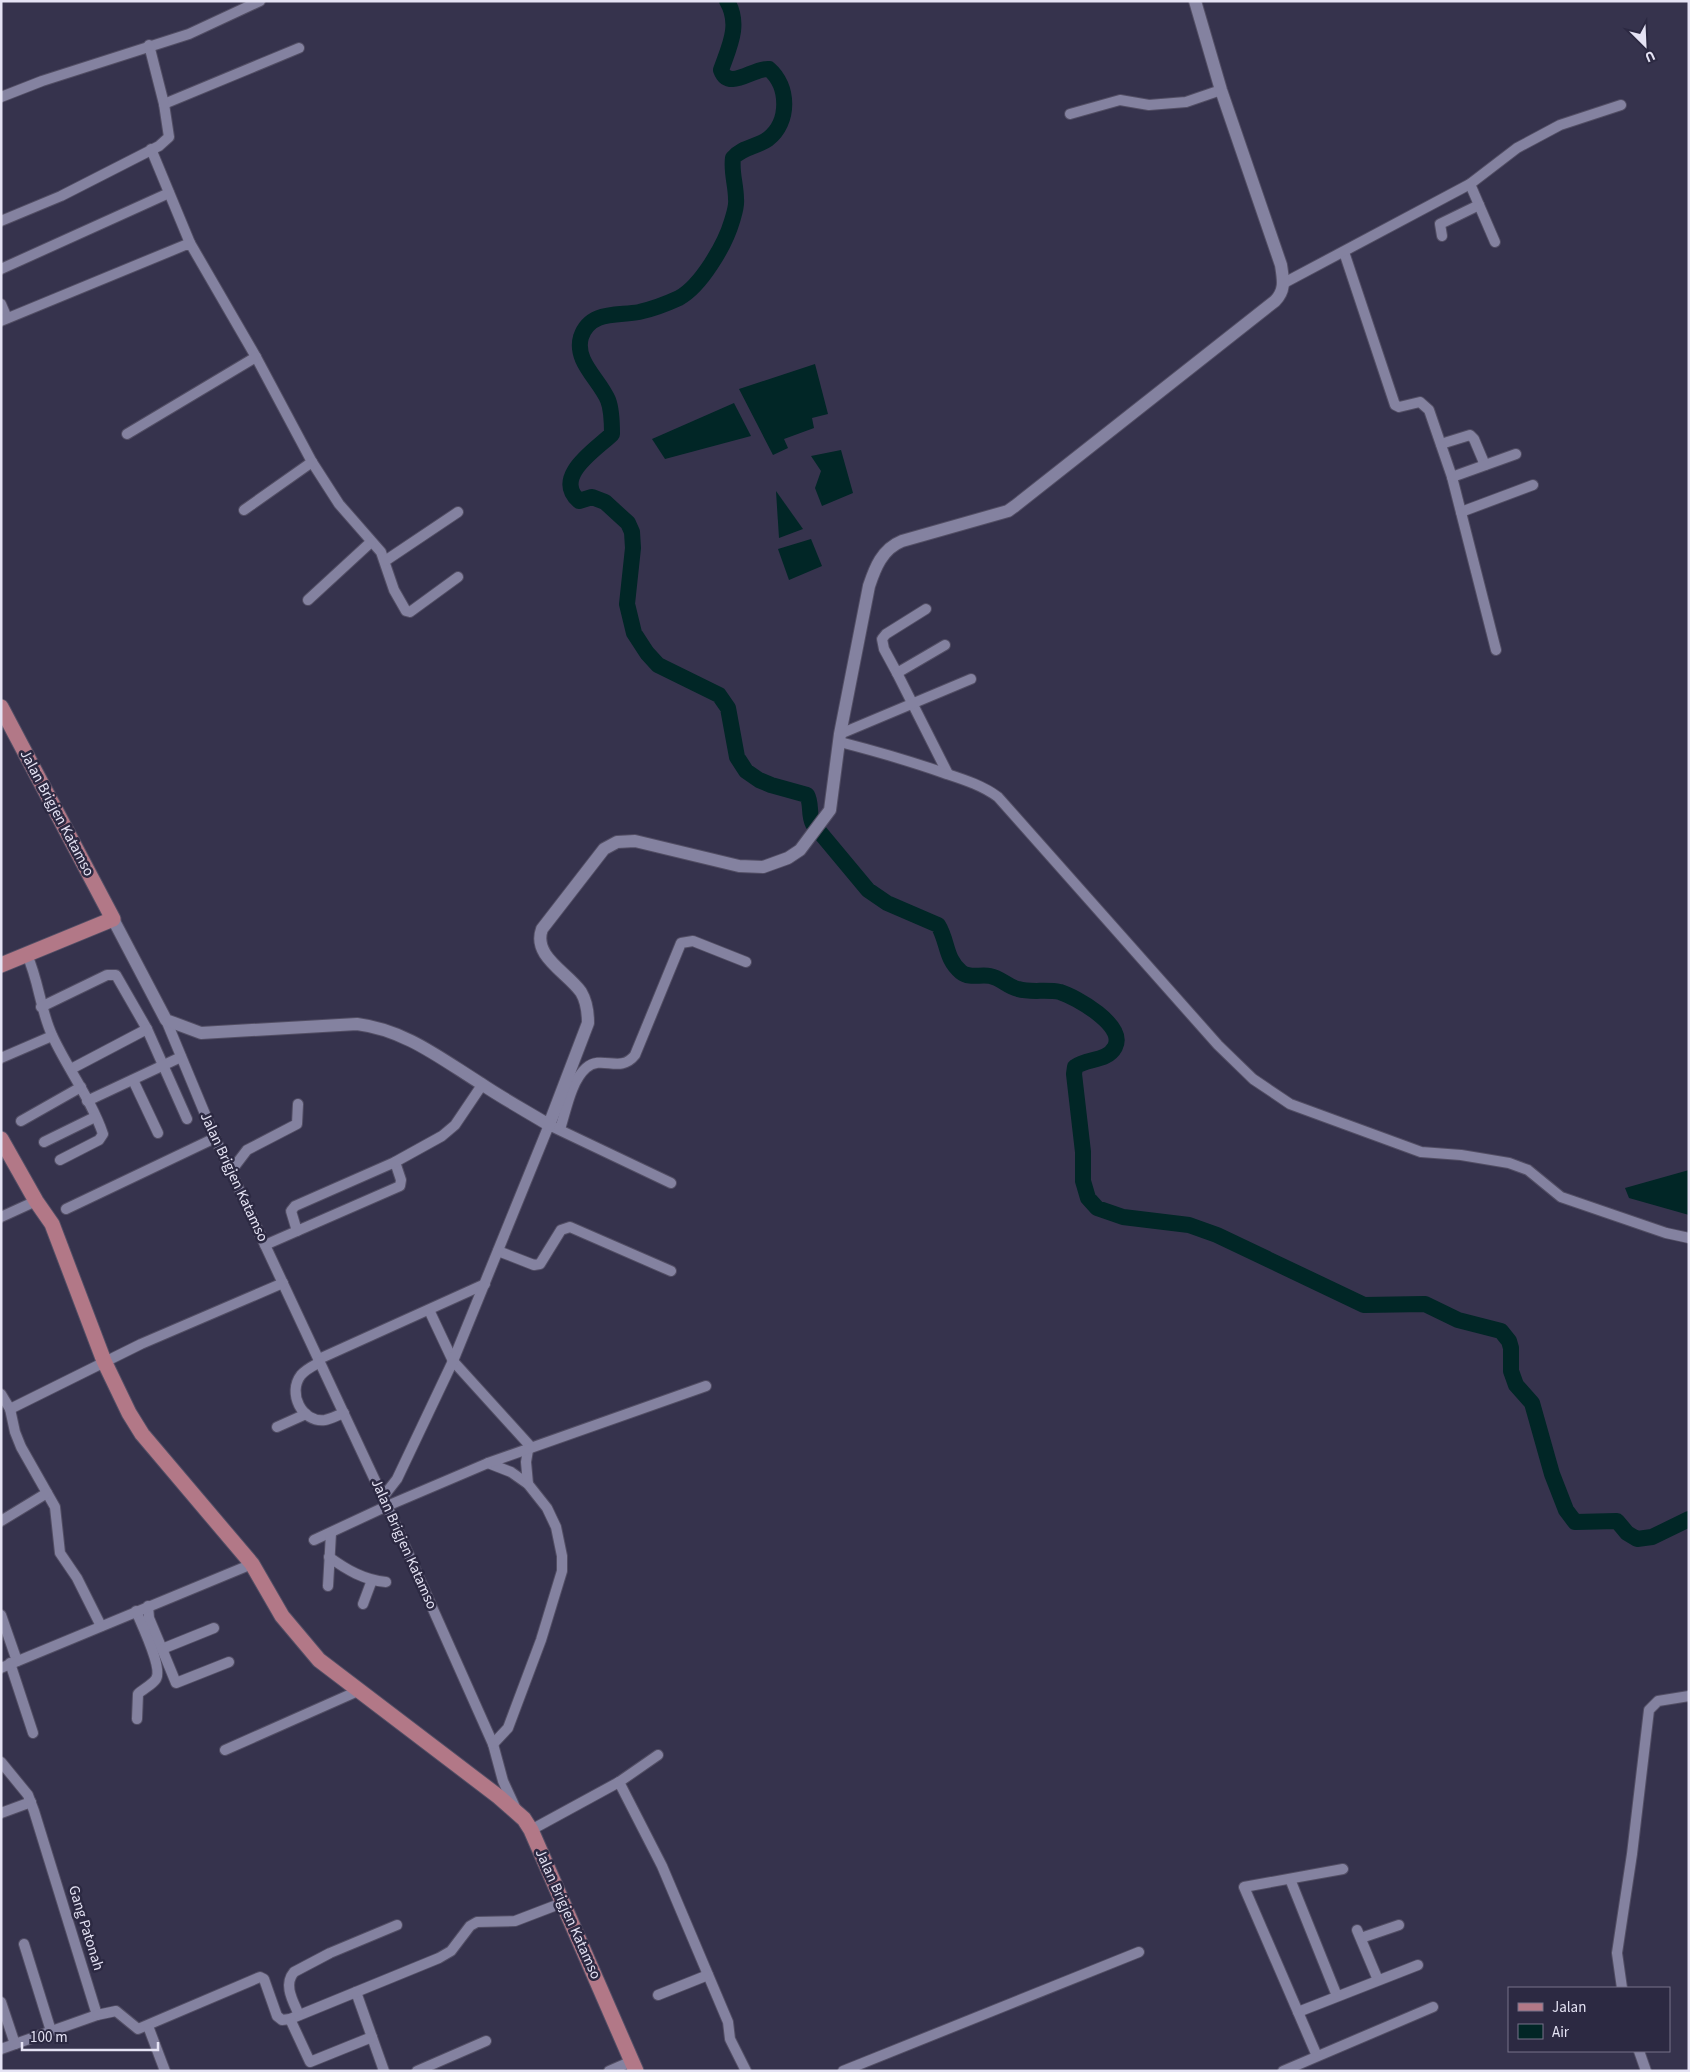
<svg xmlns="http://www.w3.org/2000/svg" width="1690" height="2072" font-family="'Source Sans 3',sans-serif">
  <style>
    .water { fill: #012626 }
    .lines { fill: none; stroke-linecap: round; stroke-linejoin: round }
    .river { stroke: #012626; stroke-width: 16 }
    .minor-casing { stroke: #524e64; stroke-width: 12 }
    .tertiary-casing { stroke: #524e64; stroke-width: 14 }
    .primary-casing { stroke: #524e64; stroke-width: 17 }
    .minor { stroke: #8482a0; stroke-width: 10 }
    .tertiary { stroke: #8482a0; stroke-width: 12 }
    .primary { stroke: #b27887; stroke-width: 15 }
    .labels { text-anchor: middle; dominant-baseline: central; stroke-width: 5; stroke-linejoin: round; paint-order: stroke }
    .street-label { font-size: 15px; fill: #e5e3f4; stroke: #2c2942 }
  </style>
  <rect width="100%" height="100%" fill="#36334d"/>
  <g class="water">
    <path d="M815 364 828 414 812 418 814 428 784 439 788 448 773 455 739 389Z"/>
    <path d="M734 403 751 436 665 459 652 439Z"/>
    <path d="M841 450 853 493 822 506 815 488 821 471 811 456Z"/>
    <path d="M776 491 803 529 779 538Z"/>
    <path d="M811 539 822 566 789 580 778 549Z"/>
    <path d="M1689 1170V1215L1629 1198 1625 1188Z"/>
  </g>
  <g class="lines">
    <path class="river" d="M727 1C741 25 729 47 721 70 729 92 754 67 769 69 789 86 790 122 768 139 757 147 742 147 733 158 731 172 736 185 736 199 737 206 734 214 732 221 725 245 701 286 679 298 666 304 653 309 639 312 618 316 590 310 581 337 574 361 599 379 608 400 612 410 612 423 612 434 597 449 552 476 579 501L592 497 605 502 628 523 632 532 633 548 627 604 634 633 647 653 658 665 719 695 728 708 737 757 746 771 759 780 771 785 807 795C812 804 808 814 813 824L868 890 887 903 938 925C948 941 945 959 961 972 970 979 980 974 990 976 1001 978 1008 987 1018 989 1031 993 1046 989 1060 992 1076 997 1126 1025 1115 1047 1107 1062 1087 1058 1075 1067L1074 1074 1083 1152V1181L1088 1198 1097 1208 1123 1217 1189 1225 1217 1235 1364 1305 1425 1304 1458 1320 1501 1331 1509 1341 1511 1348V1371L1516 1385 1532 1403 1552 1474 1566 1510 1575 1522 1617 1521 1627 1533 1637 1539 1652 1537 1689 1519"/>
    <defs>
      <g id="minor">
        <path d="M1 97 42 81 189 34 260 1"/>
        <path d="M164 104 299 48"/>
        <path d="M1070 114 1120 100 1149 105 1186 102 1221 90"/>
        <path d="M151 149 190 243"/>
        <path d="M1470 184 1495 242"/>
        <path d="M1 221 61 196 159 146 169 137 164 104 149 45"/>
        <path d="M1442 236 1440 224 1479 205"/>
        <path d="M1344 252 1395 405 1399 407 1420 402 1429 410 1452 477 1496 650"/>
        <path d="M1 269 169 193"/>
        <path d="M1284 283 1470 184 1517 148 1560 125 1621 105"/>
        <path d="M1 304 7 318"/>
        <path d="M1 321 190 243 256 357 312 462 339 504 381 552 394 590 406 611 410 612 458 577"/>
        <path d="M127 434 256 357"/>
        <path d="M1441 444 1470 435 1474 439 1485 465"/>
        <path d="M1452 477 1516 454"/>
        <path d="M244 510 312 462"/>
        <path d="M1461 512 1533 485"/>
        <path d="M385 561 458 512"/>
        <path d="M308 600 371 542"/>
        <path d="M926 609 886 634 882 639 884 649 897 673 945 645"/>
        <path d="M897 673 948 774"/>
        <path d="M840 734 971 679"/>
        <path d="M840 742C875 751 910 761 944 773 962 779 982 785 998 797L1218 1045 1253 1079 1290 1104 1421 1152 1461 1155 1509 1163 1528 1170 1561 1197 1666 1233 1689 1238"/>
        <path d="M27 955C39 981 40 1009 52 1035 67 1068 91 1099 103 1134L99 1140 60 1160"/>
        <path d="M41 1007 107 975H116L147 1029 187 1119"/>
        <path d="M166 1020 215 1138 387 1506 493 1744 503 1781 515 1807"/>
        <path d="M1 1058 52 1036"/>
        <path d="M71 1069 147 1029"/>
        <path d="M133 1080 158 1133"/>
        <path d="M87 1101 181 1057"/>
        <path d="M21 1121 81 1087"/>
        <path d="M560 1129C566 1111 571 1081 586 1068 602 1054 620 1074 635 1055L681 943 693 941 746 962"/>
        <path d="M44 1142 95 1117"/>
        <path d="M231 1171 247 1150 297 1124 298 1104"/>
        <path d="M66 1209 215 1138"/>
        <path d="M1 1217 36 1201"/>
        <path d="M297 1231 400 1186 401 1180 395 1162"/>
        <path d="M265 1245 297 1231 291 1211 295 1206 395 1162 442 1136 455 1125 482 1085"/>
        <path d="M498 1251 534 1265 540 1264 561 1230 570 1227 671 1271"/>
        <path d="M429 1310 453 1361 531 1447"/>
        <path d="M319 1359 485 1284"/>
        <path d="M320 1362C313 1366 306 1369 301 1375 287 1393 302 1423 325 1420 331 1419 338 1415 344 1413"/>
        <path d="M1 1394 10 1409 15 1432 21 1447 55 1507 60 1553 77 1578 101 1626"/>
        <path d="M10 1409 141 1344 283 1283"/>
        <path d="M277 1427 306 1414"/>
        <path d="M488 1463 511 1472 528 1484 547 1508 556 1527 562 1556V1571L541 1640 508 1728 493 1744"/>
        <path d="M528 1484 526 1462 528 1450"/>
        <path d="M383 1497 397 1479 453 1361 549 1125 671 1183"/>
        <path d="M1 1521 47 1493"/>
        <path d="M314 1540 387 1506 488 1463 706 1386"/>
        <path d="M329 1557C347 1570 364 1580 386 1582"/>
        <path d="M328 1586 331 1533"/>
        <path d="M363 1604 372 1580"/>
        <path d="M148 1606 149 1618 162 1649 214 1628"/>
        <path d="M136 1611C141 1623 163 1668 156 1679 152 1685 143 1689 138 1694L137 1719"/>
        <path d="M1 1615 17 1661"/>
        <path d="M162 1649 176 1683 229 1662"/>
        <path d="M10 1663 33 1733"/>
        <path d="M1 1668 252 1564"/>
        <path d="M225 1750 358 1691"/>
        <path d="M1 1762 28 1795 34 1811 97 2015 1 2049"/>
        <path d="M619 1782 662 1866 728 2022 730 2039 746 2071"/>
        <path d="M1 1813 31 1802"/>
        <path d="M531 1830 619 1782 658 1755"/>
        <path d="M1290 1879 1337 1996"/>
        <path d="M1357 1930 1378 1980"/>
        <path d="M1361 1938 1399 1925"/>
        <path d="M24 1944 51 2031"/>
        <path d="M1622 1988 1617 1953 1632 1854 1649 1710 1658 1701 1689 1696"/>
        <path d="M356 1992 384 2071"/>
        <path d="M658 1995 708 1975"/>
        <path d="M1 2002 15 2044"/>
        <path d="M1298 2012 1418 1965"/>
        <path d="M97 2015 116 2011 138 2029 260 1977 264 1979 277 2016 282 2020 290 2019 439 1958 451 1951 470 1926 477 1922 515 1921 562 1903"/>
        <path d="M299 2015C293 2001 283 1985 294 1972L330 1953 397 1925"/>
        <path d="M290 2019 310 2062 372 2037"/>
        <path d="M148 2026 165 2071"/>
        <path d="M1639 2051 1646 2071"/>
        <path d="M1317 2056 1244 1887 1343 1869"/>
        <path d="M417 2071 486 2041"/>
        <path d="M609 2071 632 2061"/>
        <path d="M843 2071 1139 1952"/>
        <path d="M1283 2071 1433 2007"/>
      </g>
      <path id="tertiary" d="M113 919 166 1020 201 1033 357 1024C405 1030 440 1058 480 1083 502 1098 526 1111 549 1125L588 1023C588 1012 587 1002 581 992 567 972 532 956 542 929L604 849 617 842 635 841 739 866 763 867 788 858 800 850 830 810 840 734 869 586C875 568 882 549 902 541L1008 511 1015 506 1275 301C1286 290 1283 279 1281 265L1221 90 1195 1"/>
      <g id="primary">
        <path d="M1 707 113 919 1 965"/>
        <path d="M1 1139 36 1201 52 1224 104 1361 129 1413 142 1434 252 1564 282 1616 319 1660 499 1797 524 1819 531 1830 636 2071"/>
      </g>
    </defs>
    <use href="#minor" class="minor-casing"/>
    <use href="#tertiary" class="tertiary-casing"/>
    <use href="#primary" class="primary-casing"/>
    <use href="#minor" class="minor"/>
    <use href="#tertiary" class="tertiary"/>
    <use href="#primary" class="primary"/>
  </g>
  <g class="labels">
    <g class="street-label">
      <text transform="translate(57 813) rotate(62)">Jalan Brigjen Katamso</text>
      <text transform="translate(234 1177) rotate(65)">Jalan Brigjen Katamso</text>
      <text transform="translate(404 1544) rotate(66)">Jalan Brigjen Katamso</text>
      <text transform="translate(568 1914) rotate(66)">Jalan Brigjen Katamso</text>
      <text transform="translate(86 1928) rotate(73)">Gang Patonah</text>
    </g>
  </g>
  <rect width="1690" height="2072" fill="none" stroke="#e5e3f4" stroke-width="5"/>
  <rect x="1508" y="1987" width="162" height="65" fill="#2c2942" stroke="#767389"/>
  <rect x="1518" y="2003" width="25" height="8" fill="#b27887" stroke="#767389"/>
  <text x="1552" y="2012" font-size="15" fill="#e5e3f4">Jalan</text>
  <rect x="1518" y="2024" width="25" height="15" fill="#012626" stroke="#767389"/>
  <text x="1552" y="2037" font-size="15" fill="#e5e3f4">Air</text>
  <g transform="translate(1645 45) rotate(156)" stroke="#2c2942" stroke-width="4" paint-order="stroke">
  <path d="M0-4L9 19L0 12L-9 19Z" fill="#e5e3f4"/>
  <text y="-8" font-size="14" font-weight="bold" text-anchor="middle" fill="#e5e3f4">U</text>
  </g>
  <path d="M22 2042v8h136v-8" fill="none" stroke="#e5e3f4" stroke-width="2.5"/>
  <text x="30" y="2042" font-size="15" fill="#e5e3f4" stroke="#2c2942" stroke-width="4" paint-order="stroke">100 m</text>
</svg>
